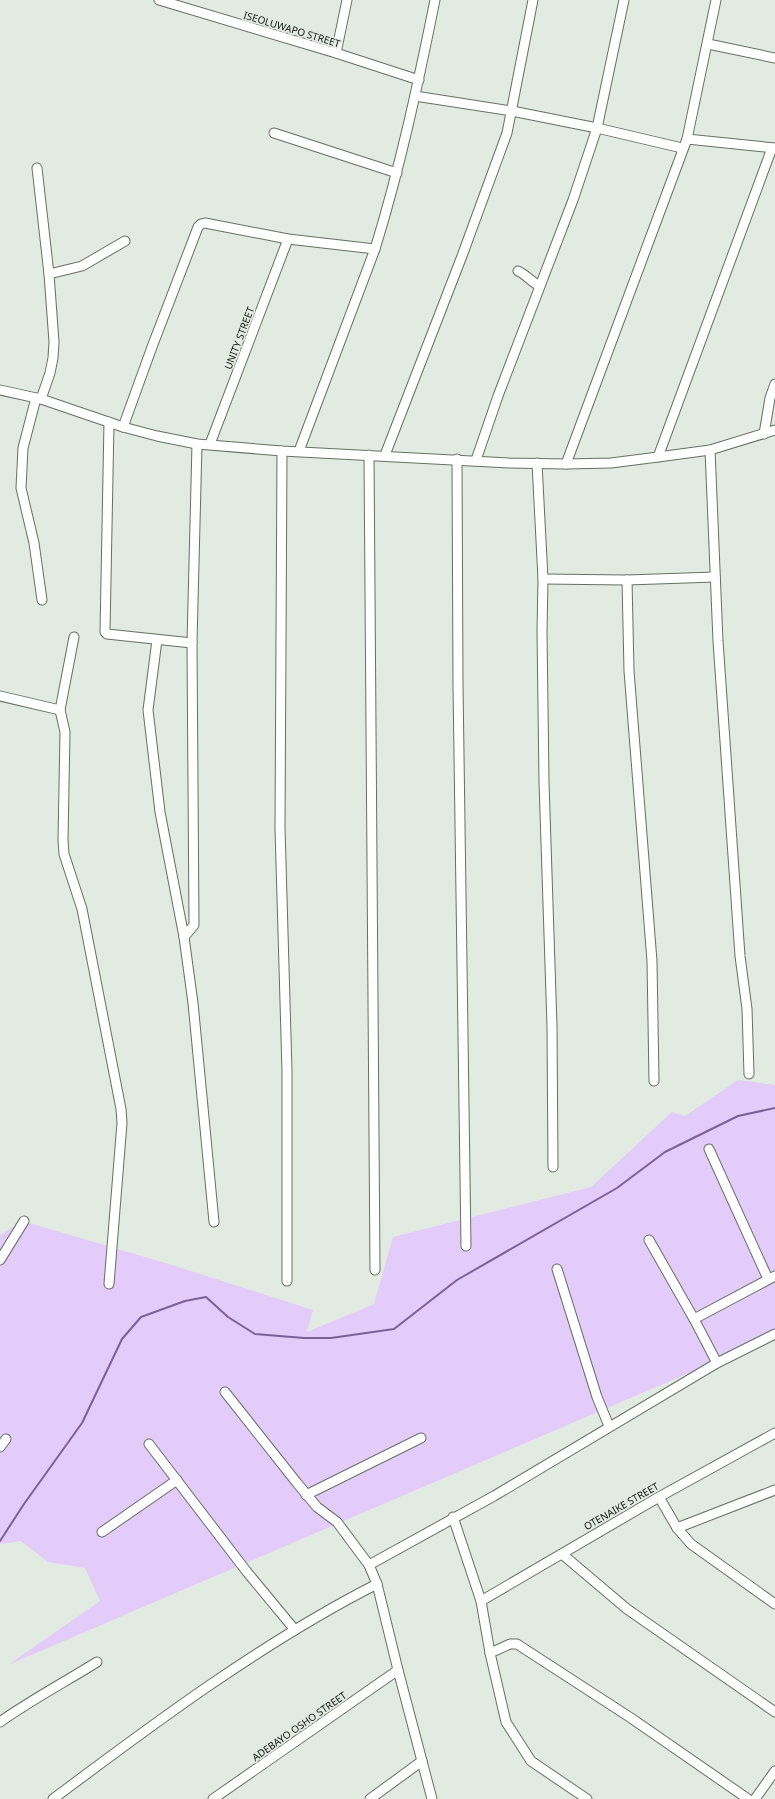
<svg xmlns="http://www.w3.org/2000/svg" width="775" height="1799" font-family="'Noto Sans',sans-serif">
  <style>
    .green { fill: #e3ccfa }
    .lines { fill: none; stroke-linecap: round; stroke-linejoin: round }
    .stream { stroke: #7e6098; stroke-width: 2 }
    .minor-casing { stroke: #666f66; stroke-width: 11 }
    .minor { stroke: #fff; stroke-width: 9 }
    .labels { text-anchor: middle; dominant-baseline: central; stroke-width: 3.5; stroke-linejoin: round; paint-order: stroke }
    .street-label { font-size: 10px; fill: #0f120f; stroke: #e2ebe2 }
  </style>
  <rect width="100%" height="100%" fill="#e2ebe2"/>
  <path class="green" d="M738 1080 775 1085V1336L8 1665 100 1601 85 1568 48 1562 21 1541 0 1544V1235L22 1221 169 1264 313 1310 307 1332 374 1304 393 1237 591 1187 672 1112 685 1116Z"/>
  <g class="lines">
    <path class="stream" d="M0 1541 24 1504 82 1423 122 1339 141 1317 185 1301 206 1297 228 1317 255 1334 304 1338H331L394 1329 457 1280 617 1188 665 1152 738 1116 775 1108"/>
    <defs>
      <g id="minor">
        <path d="M159 0 336 53 419 80"/>
        <path d="M708 44 775 58"/>
        <path d="M336 53 347 0"/>
        <path d="M415 96 512 111 597 128 682 148"/>
        <path d="M274 133 397 173"/>
        <path d="M687 139 775 148"/>
        <path d="M37 168 49 274 54 342 53 358 50 373 41 399"/>
        <path d="M518 271C527 275 531 282 540 286"/>
        <path d="M49 274 82 266 125 241"/>
        <path d="M0 390 41 399 123 427 157 436 197 444 282 451 509 463 566 464 611 463 658 457 710 450 775 430"/>
        <path d="M36 398 23 448 21 488 34 543 42 600"/>
        <path d="M109 422 105 632 107 634 192 643"/>
        <path d="M123 427 152 347 198 227 201 224 205 223 288 239 375 249"/>
        <path d="M764 434 770 398 775 384"/>
        <path d="M210 444 288 239"/>
        <path d="M710 450 718 641 740 956 747 1009 749 1074"/>
        <path d="M282 451 280 828 287 1071V1281"/>
        <path d="M299 451 375 249C400 168 418 84 435 0"/>
        <path d="M369 455 375 1270"/>
        <path d="M385 455 462 256 507 133 533 0"/>
        <path d="M658 457 772 148"/>
        <path d="M457 459 458 684 466 1246"/>
        <path d="M476 460 498 396 573 200 597 128 624 0"/>
        <path d="M537 463 543 579 542 631 544 782 552 1026 553 1167"/>
        <path d="M566 464 687 139 716 0"/>
        <path d="M543 579 627 580 715 577"/>
        <path d="M627 580 629 671 652 961 654 1081"/>
        <path d="M74 637 60 710 65 732 63 840 64 854 82 909 121 1109 122 1123 109 1284"/>
        <path d="M157 640 148 710 160 812 184 937 193 1003 214 1222"/>
        <path d="M0 696 60 710"/>
        <path d="M184 937 194 925 192 643 197 444"/>
        <path d="M709 1149 768 1279"/>
        <path d="M649 1240 694 1319 717 1363"/>
        <path d="M0 1260 24 1221"/>
        <path d="M557 1269 597 1397 609 1426"/>
        <path d="M694 1319 775 1276"/>
        <path d="M225 1392 297 1483 317 1507 337 1522 369 1565 377 1584 398 1670 432 1799"/>
        <path d="M149 1444 247 1572 295 1630"/>
        <path d="M0 1447 6 1439"/>
        <path d="M306 1495 421 1438"/>
        <path d="M659 1497 677 1528 691 1544 775 1604"/>
        <path d="M453 1517 481 1601 490 1653 506 1722 531 1761 587 1799"/>
        <path d="M677 1528 775 1490"/>
        <path d="M102 1532 177 1480"/>
        <path d="M562 1554 627 1609 775 1712"/>
        <path d="M369 1565 494 1496 717 1363 775 1334"/>
        <path d="M481 1601 659 1497 775 1433"/>
        <path d="M490 1653 510 1644H517L631 1718 748 1799"/>
        <path d="M0 1722C31 1700 65 1682 97 1662"/>
        <path d="M53 1799C156 1722 263 1642 377 1584"/>
        <path d="M213 1799 398 1670"/>
        <path d="M370 1799 422 1761"/>
        <path d="M755 1799 775 1771"/>
      </g>
    </defs>
    <use href="#minor" class="minor-casing"/>
    <use href="#minor" class="minor"/>
  </g>
  <g class="labels">
    <g class="street-label">
      <text transform="translate(292 29) rotate(17)">ISEOLUWAPO STREET</text>
      <text transform="translate(239 338) rotate(-69)">UNITY STREET</text>
      <text transform="translate(621 1506) rotate(-30)">OTENAIKE STREET</text>
      <text transform="translate(299 1726) rotate(-35)">ADEBAYO OSHO STREET</text>
    </g>
  </g>
</svg>
